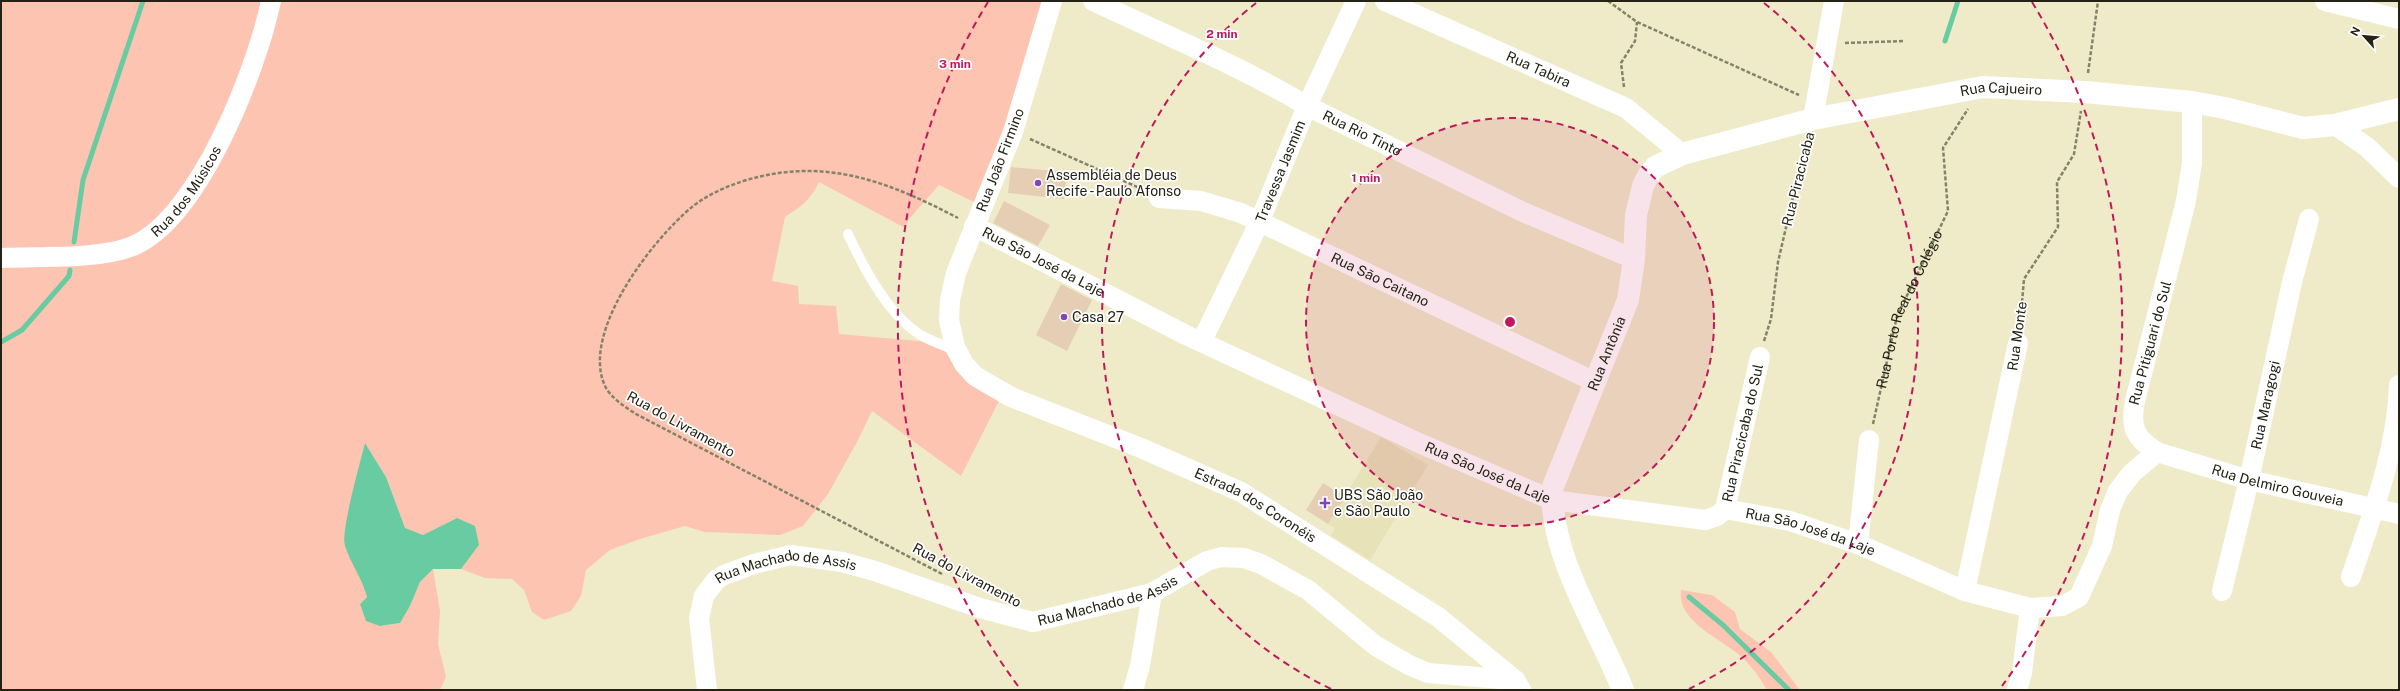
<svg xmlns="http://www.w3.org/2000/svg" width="2400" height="691" font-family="'Public Sans',sans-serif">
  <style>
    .built { fill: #e7e2b8 }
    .green { fill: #fdc4b1 }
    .water { fill: #69cba1 }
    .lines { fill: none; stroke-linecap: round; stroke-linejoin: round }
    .stream { stroke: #69cba1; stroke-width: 5 }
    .building { fill: #e6ceb4 }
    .path { stroke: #85826b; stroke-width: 2.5; stroke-dasharray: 4 2; stroke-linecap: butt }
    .service { stroke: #fff; stroke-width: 10 }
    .minor { stroke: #fff; stroke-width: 20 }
    .tertiary { stroke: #fff; stroke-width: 22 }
    .ring { fill: none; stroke: #c2185b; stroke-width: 2; stroke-dasharray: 7 5 }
    .poi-dot { fill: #8245ba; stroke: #fff; stroke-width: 1.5 }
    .labels { text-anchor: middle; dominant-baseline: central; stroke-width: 3.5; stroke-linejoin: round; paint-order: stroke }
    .street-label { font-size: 14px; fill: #232215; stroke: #fff }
    .poi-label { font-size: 14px; fill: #232215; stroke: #fff; text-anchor: start }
    .centre { fill: #c2185b; stroke: #fff; stroke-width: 2 }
    .ring-label { font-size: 12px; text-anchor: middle; font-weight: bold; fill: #c2185b; stroke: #fff; stroke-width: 3.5; stroke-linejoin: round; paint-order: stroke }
  </style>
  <rect width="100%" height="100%" fill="#efebc9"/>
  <path class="built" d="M1381 437 1428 465 1370 560 1331 536 1335 528 1328 524Z"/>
  <g class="green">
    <path d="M1 1H265L242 76 209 145 178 199 155 225 129 238 100 247 1 253Z"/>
    <path d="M276 1H1046L1009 116 976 203 939 185 909 219 905 228 819 182C811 199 801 207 785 217L772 281 798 286 799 304 836 306 839 334 941 343 999 401 961 476 872 411 857 442 828 494 803 526 780 535 704 532 685 526 640 539 610 550 586 570 581 596 571 611 544 620 532 612 524 590 512 579 485 578 461 569 479 545 457 518 423 535 405 529 386 477 365 443 344 544 362 579 367 597 360 604 380 626 400 623 410 606 420 582 433 569 440 611 438 644 446 677 440 690H1V265L100 257 204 188Z"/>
    <path d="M1681 590 1712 595 1735 612 1740 629 1771 652 1800 690H1767C1759 676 1750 664 1738 654 1718 637 1677 621 1681 590Z"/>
  </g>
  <path class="water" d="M365 443 386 477 405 528 423 535 457 518 475 526 479 545 461 569H433L420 582 410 606 400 623 380 626 366 621 360 604 367 597C362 578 351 564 345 546 340 533 361 460 365 443Z"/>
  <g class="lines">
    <g class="stream">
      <path d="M1945 41 1958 1"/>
      <path d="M74 242 83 180 143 1"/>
      <path d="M1 342 22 330 69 276 70 270"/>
      <path d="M1689 597 1723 625 1789 690"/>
    </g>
  </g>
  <g class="building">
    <path d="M1011 167 1067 172 1064 199 1008 193Z"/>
    <path d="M1004 201 1050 225 1038 246 993 223Z"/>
    <path d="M1061 284 1092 300 1067 351 1036 335Z"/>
    <path d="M1323 483 1345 497 1328 524 1306 510Z"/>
  </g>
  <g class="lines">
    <g class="path">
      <path d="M1608 1 1637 22 1799 95"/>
      <path d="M1845 43 1905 41"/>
      <path d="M2088 73 2098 1"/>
      <path d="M1624 87 1621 63 1635 41 1637 22"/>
      <path d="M1030 139 1144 190"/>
      <path d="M2020 326 2024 279 2058 227 2057 182 2074 154 2081 111"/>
      <path d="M1764 341 1771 319 1778 262 1806 141"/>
      <path id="s1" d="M1873 424 1897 316 1948 211 1943 148 1968 109"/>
      <path d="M942 574 636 414C625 407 611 398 605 386 580 332 653 239 692 207 709 193 736 182 758 177 832 159 893 184 958 218"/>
    </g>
    <path class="service" d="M848 234C863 267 888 314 919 334 930 341 944 345 956 351"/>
    <g class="minor">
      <path id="s2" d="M1052 1 1013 132 956 273 950 300 949 320 955 347 964 364 975 376 1011 397 1141 448 1241 492 1438 617 1515 680 1521 690"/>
      <path id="s3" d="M1093 1C1165 35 1239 65 1307 106L1523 212 1634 259"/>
      <path id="s4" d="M1385 1 1626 108 1682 154"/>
      <path d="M2325 1 2399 19"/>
      <path id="s5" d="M2192 102V163L2186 201 2135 401C2130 426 2134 438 2157 452L2249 480 2399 514"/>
      <path d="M1813 119 1834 1"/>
      <path d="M2335 125 2367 147 2399 178"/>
      <path id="s6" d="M1159 198 1201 201 1241 213 1595 382"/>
      <path id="s7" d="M974 226 1186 335 1419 443 1552 500 1705 520 1717 516 1725 509 1790 521 1858 544 1965 591 2030 608 2062 606 2079 597 2102 546 2110 510 2118 491 2132 473 2157 452"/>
      <path id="s8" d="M1 258C40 256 98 260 133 246 200 217 257 68 271 1"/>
      <path id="s9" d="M1202 341 1259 223 1307 106 1356 1"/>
      <path id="s10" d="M1725 509 1760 357"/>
      <path d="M1858 544 1869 440"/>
      <path d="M2351 577C2372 515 2397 451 2399 385"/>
      <path d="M1965 591 2018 343"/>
      <path id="s11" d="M2222 591 2249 480 2292 282 2309 219"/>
      <path id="s12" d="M707 690 699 618 704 596 716 580 724 575 754 564 791 555 842 562 875 571 980 608 1033 622 1152 593 1207 561 1221 557 1244 558 1261 564 1308 590 1376 646 1409 665 1428 673 1515 680"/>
      <path d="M1133 690 1140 666 1152 593"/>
      <path d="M2017 690 2022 673 2030 608"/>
    </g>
    <path class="tertiary" id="s13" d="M1623 690C1598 627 1551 559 1552 489L1628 300 1634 259 1636 215 1643 186 1648 176 1655 167 1682 154 1813 119 1983 87 2085 92 2192 102 2225 108 2303 128 2335 125 2399 109"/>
  </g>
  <circle cx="1510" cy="322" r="204" fill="#c2185b" fill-opacity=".12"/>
  <g class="ring">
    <circle cx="1510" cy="322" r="204"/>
    <path d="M1331 689A408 408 0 0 1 1256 3M1764 3A408 408 0 0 1 1689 689"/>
    <path d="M1018 686A612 612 0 0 1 988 2M2032 2A612 612 0 0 1 2002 686"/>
  </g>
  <g class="poi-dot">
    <circle cx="1038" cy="183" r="4"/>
    <circle cx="1064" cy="317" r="4"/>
    <path d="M1323 497h4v4h4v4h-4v4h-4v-4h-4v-4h4z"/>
  </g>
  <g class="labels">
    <g class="street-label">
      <text stroke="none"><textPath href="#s4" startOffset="168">Rua Tabira</textPath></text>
      <text stroke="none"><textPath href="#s13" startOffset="913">Rua Cajueiro</textPath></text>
      <text stroke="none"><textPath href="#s3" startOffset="300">Rua Rio Tinto</textPath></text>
      <text transform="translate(1000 160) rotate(-69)">Rua João Firmino</text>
      <text stroke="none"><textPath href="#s9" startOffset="187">Travessa Jasmim</textPath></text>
      <text transform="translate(1798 179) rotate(-76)">Rua Piracicaba</text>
      <text stroke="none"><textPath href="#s8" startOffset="211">Rua dos Músicos</textPath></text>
      <text stroke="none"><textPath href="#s7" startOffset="78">Rua São José da Laje</textPath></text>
      <text stroke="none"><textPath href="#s6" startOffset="238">Rua São Caitano</textPath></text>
      <text stroke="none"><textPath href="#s1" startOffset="121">Rua Porto Real do Colégio</textPath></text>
      <text transform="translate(2017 336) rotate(-82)">Rua Monte</text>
      <text transform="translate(2150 343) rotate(-75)">Rua Pitiguari do Sul</text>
      <text stroke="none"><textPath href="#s13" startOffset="361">Rua Antônia</textPath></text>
      <text stroke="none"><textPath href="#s11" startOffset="191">Rua Maragogi</textPath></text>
      <text transform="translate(681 424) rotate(29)">Rua do Livramento</text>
      <text stroke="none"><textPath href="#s10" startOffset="78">Rua Piracicaba do Sul</textPath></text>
      <text stroke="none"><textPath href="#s7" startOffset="570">Rua São José da Laje</textPath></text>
      <text stroke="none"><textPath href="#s5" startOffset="492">Rua Delmiro Gouveia</textPath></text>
      <text stroke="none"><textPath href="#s2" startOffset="709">Estrada dos Coronéis</textPath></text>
      <text stroke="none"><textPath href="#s7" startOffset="906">Rua São José da Laje</textPath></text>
      <text transform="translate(967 575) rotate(28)">Rua do Livramento</text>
      <text stroke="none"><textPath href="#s12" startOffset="188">Rua Machado de Assis</textPath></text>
      <text stroke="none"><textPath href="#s12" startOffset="524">Rua Machado de Assis</textPath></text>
    </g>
    <g class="poi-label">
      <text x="1046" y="175">Assembléia de Deus<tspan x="1046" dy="16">Recife - Paulo Afonso</tspan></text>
      <text x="1072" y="317">Casa 27</text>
      <text x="1334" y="495">UBS São João<tspan x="1334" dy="16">e São Paulo</tspan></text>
    </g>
  </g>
  <circle cx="1510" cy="322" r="6" class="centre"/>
  <g class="ring-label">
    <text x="1222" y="38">2 min</text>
    <text x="955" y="68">3 min</text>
    <text x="1366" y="182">1 min</text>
  </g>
  <rect width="2400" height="691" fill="none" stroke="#232215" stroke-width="4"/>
  <g transform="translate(2364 36) rotate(297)" stroke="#ffffff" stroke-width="3" paint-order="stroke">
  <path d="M0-3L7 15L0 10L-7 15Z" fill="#232215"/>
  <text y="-6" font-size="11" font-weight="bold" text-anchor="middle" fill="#232215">N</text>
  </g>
</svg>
